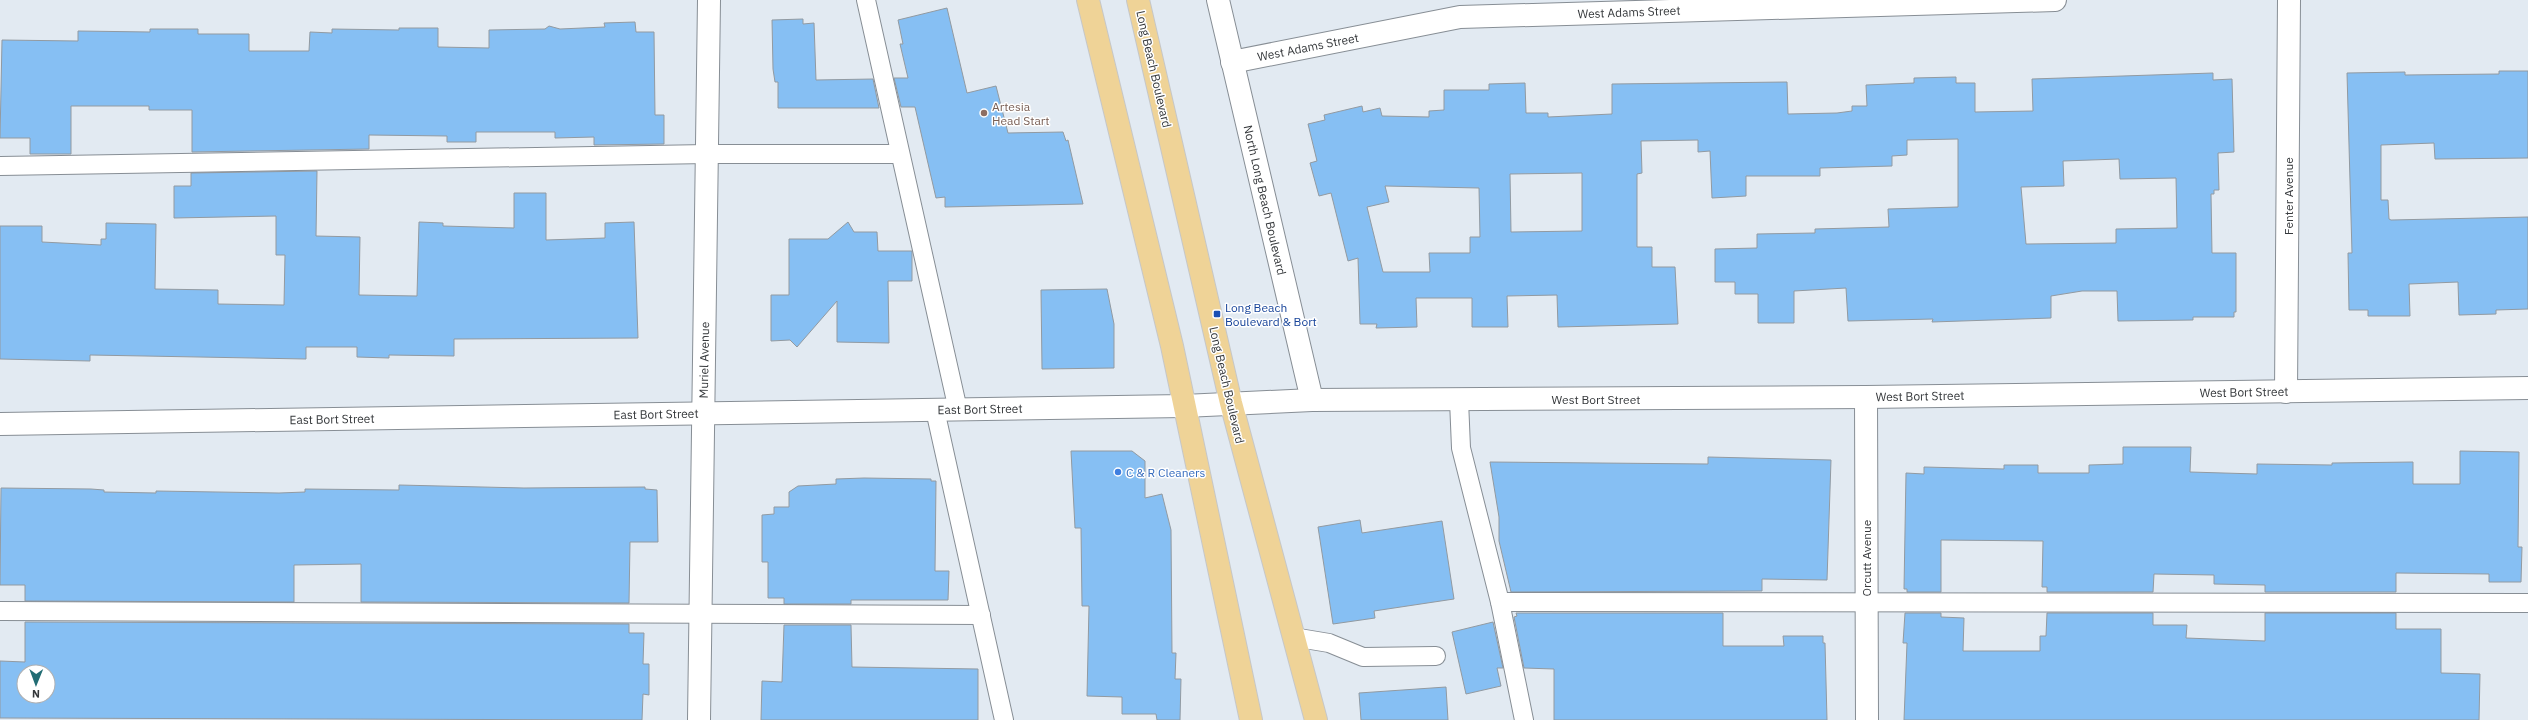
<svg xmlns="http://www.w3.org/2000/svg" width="2528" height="720" font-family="'IBM Plex Sans',sans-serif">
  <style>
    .building { fill: #86bff3; stroke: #929aa1; fill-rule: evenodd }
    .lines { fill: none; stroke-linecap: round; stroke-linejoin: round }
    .lane-casing { stroke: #878e95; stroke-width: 20 }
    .street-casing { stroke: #878e95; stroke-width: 24 }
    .primary-casing { stroke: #c6c7c8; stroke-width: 24 }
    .lane { stroke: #fff; stroke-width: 18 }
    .street { stroke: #fff; stroke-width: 22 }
    .primary { stroke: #efd397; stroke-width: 22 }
    .education-dot { fill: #8d6e63; stroke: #fff; stroke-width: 1.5 }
    .transit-dot { fill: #1a4fb4; stroke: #fff; stroke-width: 1.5 }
    .shop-dot { fill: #3f7fe0; stroke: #fff; stroke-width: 1.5 }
    .labels { text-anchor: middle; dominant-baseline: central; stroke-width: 3; stroke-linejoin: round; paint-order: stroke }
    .street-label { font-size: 12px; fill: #35383b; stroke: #fff }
    .education-label { font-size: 12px; fill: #785e54; stroke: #fff; text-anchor: start }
    .transit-label { font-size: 12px; fill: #164399; stroke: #fff; text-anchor: start }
    .shop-label { font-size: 12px; fill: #366cbe; stroke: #fff; text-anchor: start }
  </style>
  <rect width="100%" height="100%" fill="#e2eaf2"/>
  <g class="building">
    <path d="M947 8 967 93 996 86 1008 133 1063 132 1066 141 1068 140 1083 204 945 207V197L936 198 915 107H901L894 78H908L900 44H903L898 20Z"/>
    <path d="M803 19V24L814 23 816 80 873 79 879 108H778V82H775L773 69 772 20Z"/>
    <path d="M635 22 636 32H654L655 115H664V144L594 145V137L555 138V132H476V142H447V136L369 135V149L192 152V110H149V106H71V154H30V138H0L2 40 78 41V31L150 32V29H198V34H249V51H309L310 32 332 33V29L399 30V28H438V47L489 48V30L545 29 549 26 560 29 605 27 604 23Z"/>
    <path d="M2499 71H2528V158L2435 159 2434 143 2381 145V200H2388L2389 219 2391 220 2528 217V309L2496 310V314L2459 315 2458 282 2409 284 2410 316H2368V310H2349L2348 253H2352L2347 73 2405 72V75L2499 74Z"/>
    <path d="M2213 73V80L2232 79 2234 152 2218 153 2219 190H2214V194H2211L2212 253H2236V312H2234V317H2193V320L2118 321 2117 291H2082L2051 296V318L1932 322 1933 319 1848 321 1846 288 1794 291V323H1758V294H1735V282H1715V249L1757 248V234L1815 233V229L1889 227 1888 209 1958 207V139L1907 140V155L1892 156V166L1820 168V176H1746V196L1712 198 1710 151 1698 152V140L1641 141 1642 173 1637 174V247H1652V267H1675L1678 324 1558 327 1557 295 1507 296 1508 327H1472V298H1416L1417 327 1376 328 1377 324H1360L1358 258 1348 261 1331 193 1319 196 1310 163 1317 161 1308 124 1325 120 1324 115 1362 106 1363 112 1380 108 1382 116 1429 117V111L1444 110V90H1489V84L1525 83 1526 113H1548V117L1612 114V84L1787 82 1788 114 1837 113 1852 111V106H1867L1866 85 1914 83V78L1956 77V83H1975V112L2033 111 2032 79ZM2119 159 2120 179 2176 178 2177 228 2116 229V243L2026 244 2021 187 2064 186 2063 161ZM1582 173V231L1511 232 1510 174ZM1385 186 1479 188 1480 237H1470V253H1429L1430 272H1383L1367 207 1389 202Z"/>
    <path d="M317 171 316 236 360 237 359 295 417 296 419 222 443 223V226L514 228V193H546V240L605 238V223L634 222 638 338 454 339V356L389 355V358L357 357V347H306V359L90 355V361L0 359V226H42V242L101 245V239H106V223L156 224 155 289 218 290V304L284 305 285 255H276V216L174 218V186H191V173Z"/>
    <path d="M848 222 854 232H877L878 251H912V281H888L889 343 837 342V301L797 347 790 340 771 341V295H789V239H828Z"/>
    <path d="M1107 289 1114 324V368L1042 369 1041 290Z"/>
    <path d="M2123 447H2191L2190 472 2257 474V464L2332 465V463L2413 462V484H2460V451L2519 452 2518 547H2522L2521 582H2489V574L2396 573V592H2265V585L2214 584V575L2154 574 2153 592H2047V587H2042L2043 541 1941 540V592H1907V589H1904L1906 473 1924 474V467L2004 469V465H2038V473H2089V465L2123 464Z"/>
    <path d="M1071 451H1132L1145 461V498L1162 494 1171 530 1172 653H1176L1175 679H1181L1180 720H1157L1156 714H1122V697L1087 696 1089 606H1082L1081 528H1075Z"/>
    <path d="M1708 457 1831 460 1827 580 1762 579V591L1511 592 1499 541V517L1490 462 1708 464Z"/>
    <path d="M864 478 931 479V481H936L935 571H949L948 600H851V604H784V598H768V562H762V515L774 514V507H789V492L798 486 836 484V479Z"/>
    <path d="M399 485 524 488 645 487V489L657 490 658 542H630L629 603 361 602V564L294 565V602L25 601V585H0L1 488 91 489 104 490V492L156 493V491L279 493 305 492V489L399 490Z"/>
    <path d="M1360 520 1362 533 1442 521 1454 599 1374 611 1375 618 1333 624 1318 527Z"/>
    <path d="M1516 613H1723V646H1784L1783 636H1823V643H1825L1827 720H1554V669L1524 668 1514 617 1517 616Z"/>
    <path d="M1905 613H1941V617L1964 618 1963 651H2040V636H2046L2047 613H2153V625H2187L2186 638 2265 641V613H2396V629H2441V673L2480 674 2479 720H1904L1907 643H1903Z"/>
    <path d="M25 622 629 624V633H644L643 664H649V695L643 694 642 720 0 718V661L25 662ZM24 672H48V696H24Z"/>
    <path d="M1493 622 1503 668H1497L1501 686 1466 694 1452 632Z"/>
    <path d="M784 625H851L852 667 978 669V720H761L762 681 782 682Z"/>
    <path d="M1446 687 1448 720H1361L1359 693Z"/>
  </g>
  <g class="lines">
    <defs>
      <g id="lane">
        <path d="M866 0 958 410"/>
        <path d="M0 166 707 154H900"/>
        <path d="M1459 400 1461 448 1500 602 1524 720"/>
        <path d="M935 410 1004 720"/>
        <path d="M1500 602 2528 603"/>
        <path d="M0 611 981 615"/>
        <path d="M1293 637 1329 643 1363 657 1436 656"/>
      </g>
      <g id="street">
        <path d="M1218 0 1312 400"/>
        <path d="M1232 62 1460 17 2055 0"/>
        <path d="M2286 392 2289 0"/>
        <path d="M1866 397 1867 720"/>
        <path d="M0 424 1184 406 1312 400 1866 397 2528 388"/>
        <path d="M699 720 709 0"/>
      </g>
      <g id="primary">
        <path d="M1088 0 1172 346 1251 720"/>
        <path d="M1138 0 1231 403 1316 720"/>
      </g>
    </defs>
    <use href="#lane" class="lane-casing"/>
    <use href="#street" class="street-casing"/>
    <use href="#primary" class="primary-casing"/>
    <use href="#lane" class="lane"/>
    <use href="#street" class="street"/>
    <use href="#primary" class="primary"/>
  </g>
  <circle class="education-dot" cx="984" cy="113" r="4"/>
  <rect class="transit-dot" x="1213" y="310" width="8" height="8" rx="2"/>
  <circle class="shop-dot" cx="1118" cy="472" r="4"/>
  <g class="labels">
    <g class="street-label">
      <text transform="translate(1629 12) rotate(-2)">West Adams Street</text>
      <text transform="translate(1308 47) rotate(-11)">West Adams Street</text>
      <text transform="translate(1154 69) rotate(77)">Long Beach Boulevard</text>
      <text transform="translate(2288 196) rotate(-90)">Fenter Avenue</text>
      <text transform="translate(1265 200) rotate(77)">North Long Beach Boulevard</text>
      <text transform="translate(704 360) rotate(-89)">Muriel Avenue</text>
      <text transform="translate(1227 385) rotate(77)">Long Beach Boulevard</text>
      <text transform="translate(2244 392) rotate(-1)">West Bort Street</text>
      <text transform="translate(1920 396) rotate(-1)">West Bort Street</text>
      <text x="1596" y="399">West Bort Street</text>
      <text transform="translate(980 409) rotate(-1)">East Bort Street</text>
      <text transform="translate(656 414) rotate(-1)">East Bort Street</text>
      <text transform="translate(332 419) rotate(-1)">East Bort Street</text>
      <text transform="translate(1866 558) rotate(-90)">Orcutt Avenue</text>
    </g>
    <g class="education-label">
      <text x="992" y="106">Artesia<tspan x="992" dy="14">Head Start</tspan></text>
    </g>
    <g class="transit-label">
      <text x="1225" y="307">Long Beach<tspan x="1225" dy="14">Boulevard &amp; Bort</tspan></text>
    </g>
    <g class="shop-label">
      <text x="1126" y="472">C &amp; R Cleaners</text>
    </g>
  </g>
  <g transform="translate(36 684) rotate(181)"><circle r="19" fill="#ffffff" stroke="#aeafb1"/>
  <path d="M0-3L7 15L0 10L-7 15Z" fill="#226d74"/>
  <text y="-6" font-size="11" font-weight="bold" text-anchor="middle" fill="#35383b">N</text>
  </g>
</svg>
